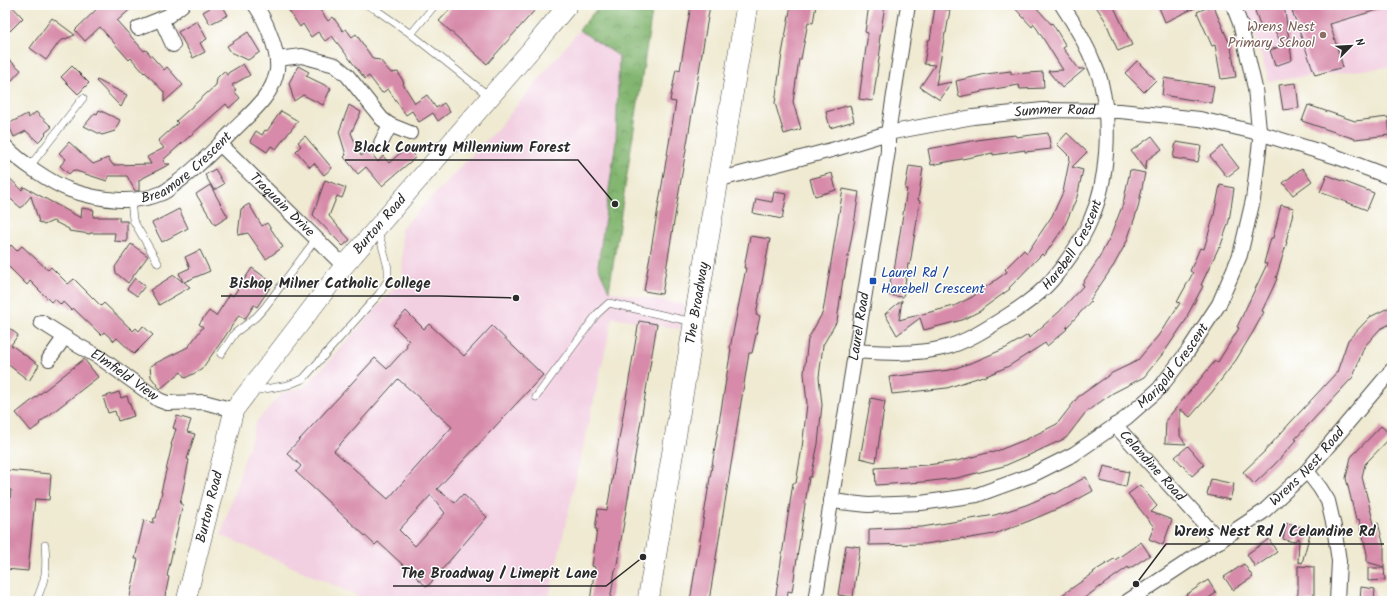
<svg xmlns="http://www.w3.org/2000/svg" width="1397" height="606" font-family="Kalam,sans-serif">
  <style>
    .built { fill: #f2cfe1 }
    .forest { fill: url(#forest-crowns); stroke: #57704e }
    .building { fill: #d78aa9; fill-rule: evenodd }
    .lines { fill: none; stroke-linecap: round; stroke-linejoin: round }
    .lane-casing { stroke: #484844; stroke-width: 8 }
    .street-casing { stroke: #484844; stroke-width: 16 }
    .secondary-casing { stroke: #484844; stroke-width: 20 }
    .primary-casing { stroke: #484844; stroke-width: 22 }
    .lane { stroke: #fff; stroke-width: 7 }
    .street { stroke: #fff; stroke-width: 14 }
    .secondary { stroke: #fff; stroke-width: 19 }
    .primary { stroke: #fff; stroke-width: 21 }
    .education-dot { fill: #8d6e63; stroke: #fff; stroke-width: 1.5 }
    .transit-dot { fill: #1a4fb4; stroke: #fff; stroke-width: 1.5 }
    .labels { text-anchor: middle; dominant-baseline: central; stroke-width: 3; stroke-linejoin: round; paint-order: stroke }
    .education-label { font-size: 14px; fill: #785e54; stroke: #fff; text-anchor: end }
    .street-label { font-size: 14px; fill: #2b2b2b; stroke: #fff }
    .transit-label { font-size: 14px; fill: #164399; stroke: #fff; text-anchor: start }
    .leader { fill: none; stroke: #2b2b2b; stroke-width: 1.5 }
    .callout-dot { fill: #2b2b2b; stroke: #fff; stroke-width: 1.5 }
    .callout-label { font-size: 15px; text-anchor: middle; font-weight: bold; fill: #2b2b2b; stroke: #fff; stroke-width: 3; stroke-linejoin: round; paint-order: stroke }
  </style>
  <defs>
    <pattern id="forest-crowns" width="20" height="18" patternUnits="userSpaceOnUse"><rect width="20" height="18" fill="#83b671"/><path d="M2 6a3 3 0 1 1 6 0M12 15a3 3 0 1 1 6 0" fill="none" stroke="#6b945d"/></pattern>
  </defs>
  <rect width="100%" height="100%" fill="#fff"/>
  <filter id="ink" filterUnits="userSpaceOnUse"><feTurbulence type="fractalNoise" baseFrequency=".025" numOctaves="2"/><feDisplacementMap in="SourceGraphic" scale="8" xChannelSelector="R" yChannelSelector="G"/><feConvolveMatrix kernelMatrix="1 2 1 2 8 2 1 2 1" color-interpolation-filters="sRGB"/></filter>
  <filter id="wash" filterUnits="userSpaceOnUse"><feTurbulence type="fractalNoise" baseFrequency=".012" numOctaves="4" result="noise"/><feDisplacementMap in="SourceGraphic" scale="16" xChannelSelector="R" yChannelSelector="G"/><feGaussianBlur stdDeviation="0.9" result="paint"/><feColorMatrix in="noise" values="0 0 0 0 0 0 0 0 0 0 0 0 0 0 0 0 0 1.4 0 .05"/><feComposite in="paint" operator="in"/></filter>
  <g filter="url(#wash)">
    <rect width="100%" height="100%" fill="#efead1"/>
    <g class="built">
      <path d="M600 5H653L609 291 685 305 680 329 613 317 548 601H369L221 535 256 422 282 393 305 387 403 279 401 229 499 127Z"/>
      <path d="M1245 5H1392V65L1387 67 1269 81Z"/>
    </g>
    <path class="forest" d="M600 5H653L609 291 598 266 616 141 619 56 579 30Z"/>
    <g id="blocks">
      <g class="building">
        <path d="M5 5H11L23 18 10 31 5 25Z"/>
        <path d="M101 5H135L117 21 144 51 146 50 164 70 167 67 183 85 164 102V92L145 72 144 73 131 58 129 60 100 27 85 41 75 30Z"/>
        <path d="M215 5H222L228 15 210 24 203 12Z"/>
        <path d="M285 5H309L318 7 328 21 333 17 343 31 346 29 352 37 356 34 373 59 380 60 391 73 398 72 404 83 403 84 415 103 427 95 436 108 444 103 450 112 438 121 433 113 419 122 412 111 406 115 388 89 382 93 369 76 365 79 332 36 325 41 318 32 311 37 303 24 300 27Z"/>
        <path d="M454 5H527L534 11 487 64 439 21Z"/>
        <path d="M691 5H710L662 294 644 291 676 102 670 101 676 69 680 70Z"/>
        <path d="M791 5H816L813 23 808 22 801 59H799L793 102 801 129 784 134 775 103 782 54Z"/>
        <path d="M869 5H885L879 43 881 44 873 101 859 99 868 33 865 32Z"/>
        <path d="M1012 5H1034L1051 24 1052 23 1066 46 1063 48 1079 69H1085L1062 88 1048 71 1063 70 1034 24 1032 27Z"/>
        <path d="M1095 5H1113L1132 45 1118 51 1105 20Z"/>
        <path d="M1158 5H1201L1165 22Z"/>
        <path d="M1213 5 1231 47 1236 77 1221 79 1215 45 1212 46 1197 12Z"/>
        <path d="M1268 5H1284L1292 60 1275 66 1270 50 1282 46 1273 26 1262 30 1255 11Z"/>
        <path d="M1290 5H1383L1384 8 1330 24 1343 67 1315 75Z"/>
        <path d="M935 7 950 10 946 33H945L936 85 952 82 940 100 920 87 935 65 924 64 928 40H930Z"/>
        <path d="M52 18 75 35 60 41 46 60 30 48Z"/>
        <path d="M197 21 207 39 200 43 205 52 193 58 178 32Z"/>
        <path d="M248 32 260 52 248 60 231 52 227 46Z"/>
        <path d="M5 56 21 70 5 88Z"/>
        <path d="M1137 61 1156 80 1144 92 1125 73Z"/>
        <path d="M243 64 250 75 232 85 236 90 234 91 240 98 229 108 226 104 163 160 165 164H170L139 180V191H135L127 176H108L107 181 73 170 69 174 60 166 66 159 59 153 69 142 93 164 108 158 113 165 151 164 147 157 164 148 158 141 178 123 176 121 216 85 217 78 224 71 228 76V73Z"/>
        <path d="M72 66 89 83 78 94 61 77Z"/>
        <path d="M298 66 309 72 306 76 331 88 323 105 303 95 294 101 289 83Z"/>
        <path d="M1011 71V74L1043 72 1044 88 1020 89 1019 85 982 91V92L959 97 956 81 986 74Z"/>
        <path d="M1164 78 1214 86 1211 103 1162 95Z"/>
        <path d="M97 80 127 95 121 107 96 81Z"/>
        <path d="M1296 83 1299 108 1283 110 1279 85Z"/>
        <path d="M349 105 361 112 351 133 361 156 369 150 378 162 383 156 389 163 407 147 416 157 382 186 366 167 358 174 344 157 346 155 339 132Z"/>
        <path d="M850 105 854 121 830 128 826 112Z"/>
        <path d="M1308 105 1355 121 1388 117 1390 135 1355 139 1302 121Z"/>
        <path d="M99 110 120 120 115 131 102 135 84 126 95 113 97 114Z"/>
        <path d="M281 111 298 121 276 149 271 146 267 152 250 141 256 131 262 135 265 130 267 131Z"/>
        <path d="M36 112 52 127 45 133 46 134 38 142 26 131 14 137 8 124 27 114 29 118Z"/>
        <path d="M1048 133 1051 149 1025 152V150L993 155V153L931 165 928 149 983 139 1015 135 1016 137Z"/>
        <path d="M1067 133 1087 152 1072 167 1083 170 1077 197 1064 227 1044 256 1042 254 1009 288 1010 289 982 309V310L962 320 924 330 920 318 897 335 885 314 902 300 899 320 954 306 972 297 1007 272 1005 269 1024 250 1027 253 1052 216 1063 192 1070 157 1057 144Z"/>
        <path d="M305 136 332 168 324 175 314 163 310 167 296 151 301 146 298 142Z"/>
        <path d="M1152 136 1162 149 1147 160 1145 170 1131 151Z"/>
        <path d="M1176 142 1201 146 1198 162 1173 158Z"/>
        <path d="M1222 146 1239 168 1227 177 1210 156Z"/>
        <path d="M909 166 923 168 918 200 920 201 910 264H908L903 297 888 295 892 271H894L907 189H905Z"/>
        <path d="M1302 168 1312 181 1293 195 1283 183Z"/>
        <path d="M215 169 224 184 214 190 205 175Z"/>
        <path d="M1130 170 1145 173 1138 208 1127 241 1114 265 1090 300 1091 301 1066 328 1067 329 1047 346 1045 343 1009 366 984 377 983 376 947 388 892 394 889 377 950 370 976 361 1006 348 1028 335 1029 338 1059 312 1084 285 1082 284 1098 260 1111 235 1123 204Z"/>
        <path d="M832 173 836 190 815 196 810 179Z"/>
        <path d="M5 174 22 190 24 187 81 218 82 208 94 210 93 217H119V221H127V242L114 241 115 233H90V234L69 231V229L53 221 44 225 39 222 31 196 21 208 5 194Z"/>
        <path d="M1327 175 1374 193 1367 210 1320 192Z"/>
        <path d="M325 180 346 188 342 198 337 196 329 216 350 240 343 246 313 215Z"/>
        <path d="M210 185 228 217 215 225 196 194Z"/>
        <path d="M1220 185 1234 188 1229 221 1220 248 1219 247 1201 285 1203 286 1187 316 1188 317 1165 351 1144 377 1113 393 1086 412 1066 438 1027 456 1004 466 957 478 923 482 876 485 875 468 927 465 957 461 991 452 992 453 1027 439 1057 424 1078 397 1112 373 1137 361 1158 336 1180 303 1177 302 1193 273 1190 271 1200 248 1204 249 1214 215Z"/>
        <path d="M843 189 859 192 855 218 844 279H843L837 321 823 345 819 377 822 405 818 444 811 477H809L792 592 788 591 787 601H775L793 483H796L802 448 807 404 804 373 808 339 823 312Z"/>
        <path d="M774 192 787 194 782 219 753 213 756 199 772 202Z"/>
        <path d="M249 204 262 226 267 223 283 247 266 259 248 233 238 235 241 209Z"/>
        <path d="M1281 205 1294 208 1286 242H1287L1276 278 1277 279 1262 311 1264 312 1253 332 1236 360 1212 392 1190 417 1180 409V436L1186 444 1165 443 1166 420 1215 361 1218 362 1239 328 1237 327 1267 264 1264 263 1271 238H1273Z"/>
        <path d="M179 209 188 228 162 242 152 223Z"/>
        <path d="M750 236 770 239 756 315 760 316 752 353H749L709 601H690L731 349 730 348 746 268H744Z"/>
        <path d="M131 244 148 256 128 283 116 273 115 267Z"/>
        <path d="M11 245 17 251 22 246 48 270 51 267 68 284 74 279 101 306 104 303 133 331 136 328 139 331 143 326 153 335 134 354 117 338 114 341 104 332 101 335 73 308 71 310 63 302 61 305 55 299 51 302 30 281 27 285 5 263V251Z"/>
        <path d="M200 250 210 271 184 282 190 287 159 305 150 290 174 275 183 282 179 273 190 268 185 257Z"/>
        <path d="M252 268 273 283 257 307 254 305 245 319 239 315 224 338 201 370 185 378 181 372 160 389 151 377 150 366 188 347 203 327 199 324 209 311 216 316 230 294 233 296Z"/>
        <path d="M135 278 145 286 137 296 127 289Z"/>
        <path d="M1392 306V323L1380 329 1364 347 1353 377 1295 439 1297 440 1275 464 1254 484 1243 472 1264 452 1290 423 1337 372 1348 340 1370 317Z"/>
        <path d="M406 311 424 329 429 324 464 356 492 326 543 375 437 489 455 503 463 494 487 517 427 587 378 542 375 545 296 472 301 466 287 453 375 358 387 369 407 347 406 345 409 341 393 325ZM398 379 452 427 388 499 334 451ZM431 495 445 513 415 546 399 530Z"/>
        <path d="M639 321 657 324 616 570H615L610 601H590L595 567 592 566 597 529H595L598 509 607 510Z"/>
        <path d="M5 325 18 335 11 345 39 365 29 381 5 362Z"/>
        <path d="M84 359 98 377 39 423 40 424 31 431 16 413Z"/>
        <path d="M119 392 121 398 127 396 134 416 118 421 115 411 108 413 103 397Z"/>
        <path d="M871 398 885 401 876 462 860 458Z"/>
        <path d="M177 416 191 420 187 432 195 434 187 459 189 460 180 504H183L167 576 169 577 164 601H129L138 559H135L144 520 153 523 154 518H156L162 492H161L172 445H171L176 429 173 428Z"/>
        <path d="M1381 426 1392 436 1365 464 1362 477 1374 524 1378 523 1384 546V567L1367 562V554L1359 519 1356 520 1346 478 1351 457Z"/>
        <path d="M1188 446 1204 465 1192 476 1175 457Z"/>
        <path d="M1104 466 1129 472 1126 487 1100 481Z"/>
        <path d="M5 470 51 474 49 500 35 499 28 571 5 569V546L11 490 5 489Z"/>
        <path d="M1086 477 1093 491 1071 503 1029 521 994 534 964 539V538L925 544 869 545V529L922 527 995 515 1026 505 1054 493 1055 494Z"/>
        <path d="M1211 479 1234 484 1230 500 1207 495Z"/>
        <path d="M1140 485 1157 506 1151 512 1172 520 1163 545 1149 539 1154 527 1128 494Z"/>
        <path d="M1287 523 1311 530 1302 563 1298 562 1299 538 1293 542 1283 539Z"/>
        <path d="M1269 539 1277 552 1255 567 1247 554Z"/>
        <path d="M1141 542 1150 555 1129 569 1128 567 1080 601H1053L1094 573 1093 572 1114 559 1115 560Z"/>
        <path d="M846 545 860 547 853 597 838 595Z"/>
        <path d="M1244 564 1253 577 1233 590 1224 577Z"/>
        <path d="M1298 566 1314 567V601H1296L1298 593Z"/>
        <path d="M1368 568H1384L1385 580 1368 581Z"/>
        <path d="M1208 580 1216 593 1204 601H1177Z"/>
        <path d="M1361 587 1375 589 1374 601H1360Z"/>
      </g>
    </g>
  </g>
  <g filter="url(#ink)">
    <use href="#blocks" fill-opacity="0" stroke="#484844" stroke-width="1"/>
    <g class="lines">
      <defs>
        <g id="lane">
          <path d="M367 5 375 9 411 34"/>
          <path d="M435 5 411 34 489 96"/>
          <path d="M30 166 83 98"/>
          <path d="M131 200 133 220 158 263"/>
          <path d="M221 354 235 333 256 317 265 307 316 239"/>
          <path d="M253 391 288 385 303 379 379 294 388 280V268L378 230"/>
          <path d="M536 397 597 314 609 303 693 322"/>
          <path d="M36 601C46 579 47 569 45 545"/>
        </g>
        <g id="street">
          <path d="M161 19 173 45"/>
          <path d="M138 28 168 16 182 5"/>
          <path d="M277 59 302 56 335 65 347 75 382 119 390 125 410 133"/>
          <path d="M381 143 390 125"/>
          <path id="s1" d="M220 144 344 266"/>
          <path id="s2" d="M5 146C19 161 51 183 70 190 98 200 135 205 162 193 167 191 171 187 175 184 195 170 213 151 231 133 248 115 273 97 277 70 279 52 266 20 255 5"/>
          <path id="s3" d="M717 180 835 149 888 133 973 117 1043 110 1120 111 1200 119 1259 133 1337 157 1392 178"/>
          <path id="s4" d="M41 322 79 346 99 357 159 400 167 403 204 402 234 410"/>
          <path id="s5" d="M855 351C886 353 913 355 943 348 965 343 988 328 1007 316 1023 306 1040 294 1052 280 1067 262 1082 241 1091 219 1108 181 1111 124 1101 83 1100 77 1097 71 1095 66 1086 43 1076 26 1062 5"/>
          <path d="M49 359 64 338"/>
          <path id="s6" d="M1115 425 1220 541"/>
          <path d="M1307 471 1320 488 1328 501 1334 527 1339 561 1337 601"/>
          <path id="s7" d="M831 501 868 505 921 503 977 495 1032 475 1074 454 1126 418 1159 389 1188 351 1219 304 1240 255 1253 200 1260 141 1255 88 1240 23 1233 5"/>
          <path id="s8" d="M815 601 888 151V133L908 5"/>
          <path id="s9" d="M1128 601 1263 512 1307 471 1392 370"/>
        </g>
        <g id="secondary">
          <path id="s10" d="M186 601 234 410 344 266 529 52 568 5"/>
        </g>
        <g id="primary">
          <path id="s11" d="M648 601 747 5"/>
        </g>
      </defs>
      <use href="#lane" class="lane-casing"/>
      <use href="#street" class="street-casing"/>
      <use href="#secondary" class="secondary-casing"/>
      <use href="#primary" class="primary-casing"/>
      <use href="#lane" class="lane"/>
      <use href="#street" class="street"/>
      <use href="#secondary" class="secondary"/>
      <use href="#primary" class="primary"/>
    </g>
  </g>
  <circle class="education-dot" cx="1323" cy="35" r="4"/>
  <rect class="transit-dot" x="869" y="277" width="8" height="8" rx="2"/>
  <g class="labels">
    <g class="education-label">
      <text x="1315" y="27">Wrens Nest<tspan x="1315" dy="16">Primary School</tspan></text>
    </g>
    <g class="street-label">
      <text stroke="none"><textPath href="#s3" startOffset="346">Summer Road</textPath></text>
      <text stroke="none"><textPath href="#s2" startOffset="207">Breamore Crescent</textPath></text>
      <text stroke="none"><textPath href="#s1" startOffset="87">Traquain Drive</textPath></text>
      <text stroke="none"><textPath href="#s10" startOffset="433">Burton Road</textPath></text>
      <text stroke="none"><textPath href="#s5" startOffset="259">Harebell Crescent</textPath></text>
      <text stroke="none"><textPath href="#s11" startOffset="302">The Broadway</textPath></text>
      <text stroke="none"><textPath href="#s8" startOffset="278">Laurel Road</textPath></text>
      <text stroke="none"><textPath href="#s7" startOffset="386">Marigold Crescent</textPath></text>
      <text stroke="none"><textPath href="#s4" startOffset="99">Elmfield View</textPath></text>
      <text stroke="none"><textPath href="#s6" startOffset="55">Celandine Road</textPath></text>
      <text stroke="none"><textPath href="#s9" startOffset="225">Wrens Nest Road</textPath></text>
      <text stroke="none"><textPath href="#s10" startOffset="97">Burton Road</textPath></text>
    </g>
    <g class="transit-label">
      <text x="881" y="273">Laurel Rd /<tspan x="881" dy="16">Harebell Crescent</tspan></text>
    </g>
  </g>
  <path class="leader" d="M615 204L578 160H345M516 298L439 296H221M1136 584L1166 544H1384M643 557L606 586H393"/>
  <g class="callout-dot">
    <circle cx="615" cy="204" r="4"/>
    <circle cx="516" cy="298" r="4"/>
    <circle cx="1136" cy="584" r="4"/>
    <circle cx="643" cy="557" r="4"/>
  </g>
  <g class="callout-label">
    <text x="462" y="152">Black Country Millennium Forest</text>
    <text x="330" y="288">Bishop Milner Catholic College</text>
    <text x="1275" y="536">Wrens Nest Rd / Celandine Rd</text>
    <text x="499" y="578">The Broadway / Limepit Lane</text>
  </g>
  <rect width="1397" height="606" fill="none" stroke="#fff" stroke-width="20"/>
  <g transform="translate(1351 46) rotate(66)" stroke="#ffffff" stroke-width="3" paint-order="stroke">
  <path d="M0-3L7 15L0 10L-7 15Z" fill="#2b2b2b"/>
  <text y="-6" font-size="11" font-weight="bold" text-anchor="middle" fill="#2b2b2b">N</text>
  </g>
</svg>
